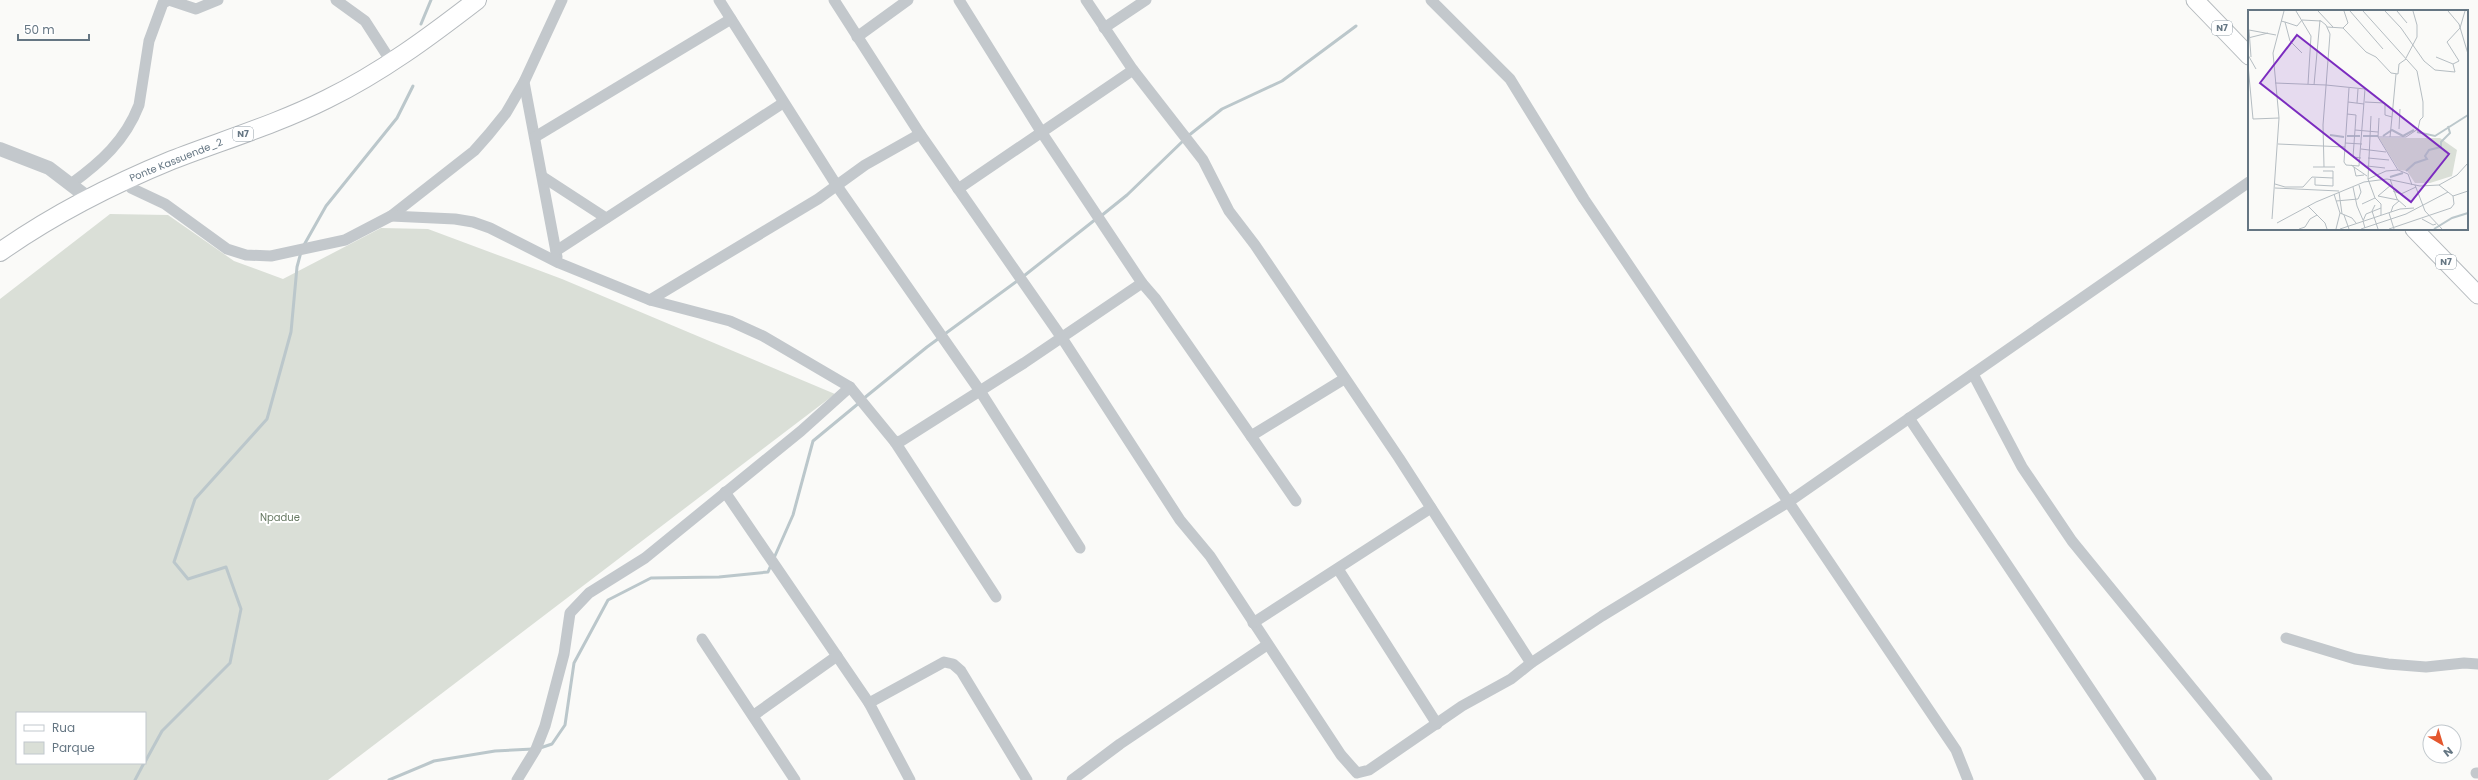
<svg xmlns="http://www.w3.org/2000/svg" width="2478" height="780" font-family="Poppins,sans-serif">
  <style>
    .green { fill: #dadfd7; fill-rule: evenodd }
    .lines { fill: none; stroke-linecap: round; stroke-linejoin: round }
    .stream { stroke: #bbc7cb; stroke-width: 3 }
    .primary-casing { stroke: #b5babe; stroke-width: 19 }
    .trunk-casing { stroke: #b4b9bd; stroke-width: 20 }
    .minor { stroke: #c3c8cc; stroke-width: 11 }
    .tertiary { stroke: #c3c8cc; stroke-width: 14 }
    .primary { stroke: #fff; stroke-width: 17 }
    .trunk { stroke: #fff; stroke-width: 18 }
    .labels { text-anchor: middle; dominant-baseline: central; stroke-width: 4; stroke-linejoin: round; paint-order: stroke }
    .shield { fill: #fff; stroke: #939fa8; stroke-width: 1 }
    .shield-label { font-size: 9px; font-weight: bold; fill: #657683 }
    .street-label { font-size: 10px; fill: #657683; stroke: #fff }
    .park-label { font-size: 10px; fill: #687a64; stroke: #fff }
    .inset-river { fill: none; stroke: #bbc7cb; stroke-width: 2 }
    .inset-road { fill: none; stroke: #b5bdc2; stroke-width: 1 }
    .view { fill: #7b2cbf; fill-opacity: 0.15; stroke: #7b2cbf; stroke-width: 2 }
    .inset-edge { fill: none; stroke: #657683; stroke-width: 2 }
  </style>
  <rect width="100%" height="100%" fill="#fafaf8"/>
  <path class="green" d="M110 214 168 215 234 261 283 279 381 228 428 229 562 279 835 394 328 780H0V299ZM17 713H145V763H17Z"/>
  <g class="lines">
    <g class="stream">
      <path d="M421 24 431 0"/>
      <path d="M1188 136 1222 109 1282 81 1356 26"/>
      <path d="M1101 216 1127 195 1184 140"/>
      <path d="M304 245 326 206 397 118 413 86"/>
      <path d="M863 399 927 347 1020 279 1096 219"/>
      <path d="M774 558 793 515 813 441 859 403"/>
      <path d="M540 748 552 744 565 725 574 663 608 600 651 578 719 577 768 572 771 565"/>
      <path d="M145 762 162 731 230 663 241 609 226 567 188 579 174 562 195 499 267 419 291 332 297 267 301 252"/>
      <path d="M135 780 144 763"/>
      <path d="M389 780 434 761 495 751 533 749"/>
    </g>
    <defs>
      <g id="primary">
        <path d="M2195 0 2249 56"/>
        <path d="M2414 229 2478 295"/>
      </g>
      <path id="trunk" d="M0 252C54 214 111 185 172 160 224 140 277 124 327 99 382 72 429 37 477 0"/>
    </defs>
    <use href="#primary" class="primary-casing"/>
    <use href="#trunk" class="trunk-casing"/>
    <g class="minor">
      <path d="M336 0 365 21 392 63"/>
      <path d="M719 0 837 186 980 391 1080 548"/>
      <path d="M834 0 920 134 1062 338 1180 520 1210 556 1341 755 1357 773 1369 770 1462 706 1511 679 1531 663 1602 616 1790 501 2249 182"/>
      <path d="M959 0 1042 133 1142 283"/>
      <path d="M1086 0 1133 70 1203 160 1229 211 1255 245 1399 458 1531 663"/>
      <path d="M1431 0 1510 79 1584 199 1956 750 1968 780"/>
      <path d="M1104 28 1146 0"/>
      <path d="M857 37 908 0"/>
      <path d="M524 82 557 257"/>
      <path d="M535 137 731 19"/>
      <path d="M543 177 606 218"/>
      <path d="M125 181 131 188 165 204 227 249 246 255 271 256 345 240 391 216 474 151 489 134 506 113 524 82 562 0"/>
      <path d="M71 184C101 162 125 141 139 105L149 41 163 3 169 0 196 9 218 0"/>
      <path d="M958 189 1133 70"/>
      <path d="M391 216 455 219 473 222 490 228 559 263 650 300 730 321 763 336 850 387 895 442 996 597"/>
      <path d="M556 251 783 103"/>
      <path d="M650 300 818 199 865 165 920 134"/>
      <path d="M1973 374 2022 467 2072 541 2267 780"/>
      <path d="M1909 418 2151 780"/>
      <path d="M1251 436 1296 501"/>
      <path d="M895 442 901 441 1024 363 1142 283 1155 298 1251 436 1344 379"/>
      <path d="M725 492 869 703"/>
      <path d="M1338 569 1437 724"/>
      <path d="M1253 623 1431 508"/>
      <path d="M2286 638 2355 659 2388 664 2426 667 2464 663 2478 664"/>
      <path d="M702 639 795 780"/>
      <path d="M754 715 837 656"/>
      <path d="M2476 773H2478"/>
      <path d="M517 780 536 749 545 726 564 654 570 613 589 593 645 558 801 431 850 387"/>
      <path d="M910 780 869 703 944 662 953 664 961 671 1027 780"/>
      <path d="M1072 780 1120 744 1267 645"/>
    </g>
    <path class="tertiary" d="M0 149 49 168 87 197"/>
    <use href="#primary" class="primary"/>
    <use href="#trunk" class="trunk"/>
  </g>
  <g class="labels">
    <g class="shield">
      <rect x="2212" y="21" width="20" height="14" rx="3"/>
      <rect x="233" y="127" width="20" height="14" rx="3"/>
      <rect x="2436" y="255" width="20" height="14" rx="3"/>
    </g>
    <g class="shield-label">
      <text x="2222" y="28">N7</text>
      <text x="243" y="134">N7</text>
      <text x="2446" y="262">N7</text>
    </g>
    <g class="street-label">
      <text transform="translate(176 160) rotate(-22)">Ponte Kassuende_2</text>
    </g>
    <g class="park-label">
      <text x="280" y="517">Npadue</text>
    </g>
  </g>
  <g transform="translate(2248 10)">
    <rect width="220" height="220" fill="#fafaf8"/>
    <path d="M131 128H192L209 140 204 166 182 173H167L159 161 151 160Z" fill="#dadfd7"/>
    <path class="inset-river" d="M169 122 187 126 220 105M82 125 96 127M99 126H112M115 126H130M135 126 144 120 155 126 166 120M158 161 167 153 179 149 177 146 181 140 193 137V132L202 123 200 116M142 167 155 163M186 219 204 208 220 203"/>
    <path class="inset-road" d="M48 1 63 26 60 74M70 1 85 17M102 1 135 39M115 1 169 61 175 92V107L172 110 170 119 158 127H130M137 1 153 18 176 51 187 60 207 62 205 54M149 1 159 13M200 1 211 14 220 44M54 10 73 11 78 15 82 24 75 115 76 157M33 11 37 12 42 31 54 43M37 12 49 16 54 10M79 17 95 18 118 42 128 47 143 63 150 64 151 54 158 49M95 18 100 13 96 1M1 20 3 47M1 20 28 25M0 28 20 23M0 45 8 59M188 47 205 54 211 51 199 32 212 18 217 1M158 48 169 27V15L165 1M0 55 5 109 31 108M27 73 78 75 117 79 111 156 98 155 96 152 101 78M66 75 72 10M100 92 116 94M117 92 137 93V105L144 107 148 64M109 93 110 79M99 104 108 105 107 120 130 122M131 108 130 127 150 160M151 119 152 99M107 120 105 147 113 148M142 127 144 107M97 133 114 134M30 134 97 137M113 139 138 142M120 148 141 150M103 155 119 166M119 156 137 158M65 157H87M106 157 108 166 116 165M67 168V175L85 176V161H75M120 169 123 106M142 169 149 189 158 197M27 174 37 177H55L64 167 85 168M167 175 177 201 194 219M105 177 109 196 115 210M27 178 91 181M145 181 153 184 168 177M91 182 94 204M86 184 92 203 104 208 108 213M130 186 150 190M130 186 143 175M205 186 220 181M88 191 110 189 113 182 111 175M114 194 127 188M127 195 124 201 130 219M60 196 77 213 79 219M143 202 145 196 151 191M141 203 146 219M96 205 101 219M133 205V194L127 188 120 169 138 161 150 160 160 164 164 175M24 209 31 108 25 43 36 1M174 209 185 215 188 214M29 213 68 192 116 172 139 169 172 176 191 175 209 165 220 153M117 218 115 211 118 204 133 198M51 219 57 217 62 209 69 205M88 219 92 203M92 219 152 199 166 198M113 219 158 204 200 182M141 219 203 198 206 194 205 186 191 175"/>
    <path class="view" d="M49 25 201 144 163 192 12 73Z"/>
    <rect width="220" height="220" class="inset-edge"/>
  </g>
  <rect x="16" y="712" width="130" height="52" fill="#ffffff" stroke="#c1c8cd"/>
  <rect x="24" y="725" width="20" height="6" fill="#ffffff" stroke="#c1c8cd"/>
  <text x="52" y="732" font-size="12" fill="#657683">Rua</text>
  <rect x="24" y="742" width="20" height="12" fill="#dadfd7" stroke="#c1c8cd"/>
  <text x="52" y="752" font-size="12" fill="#657683">Parque</text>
  <g transform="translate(2442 744) rotate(142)"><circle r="19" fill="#ffffff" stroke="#c1c8cd"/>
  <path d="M0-3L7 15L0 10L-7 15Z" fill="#e4572e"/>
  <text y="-6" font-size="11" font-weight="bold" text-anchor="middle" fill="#657683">N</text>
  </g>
  <path d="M18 34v6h71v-6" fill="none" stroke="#657683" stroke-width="2"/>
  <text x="24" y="34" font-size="12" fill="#657683" stroke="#ffffff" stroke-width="3" paint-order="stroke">50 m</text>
</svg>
